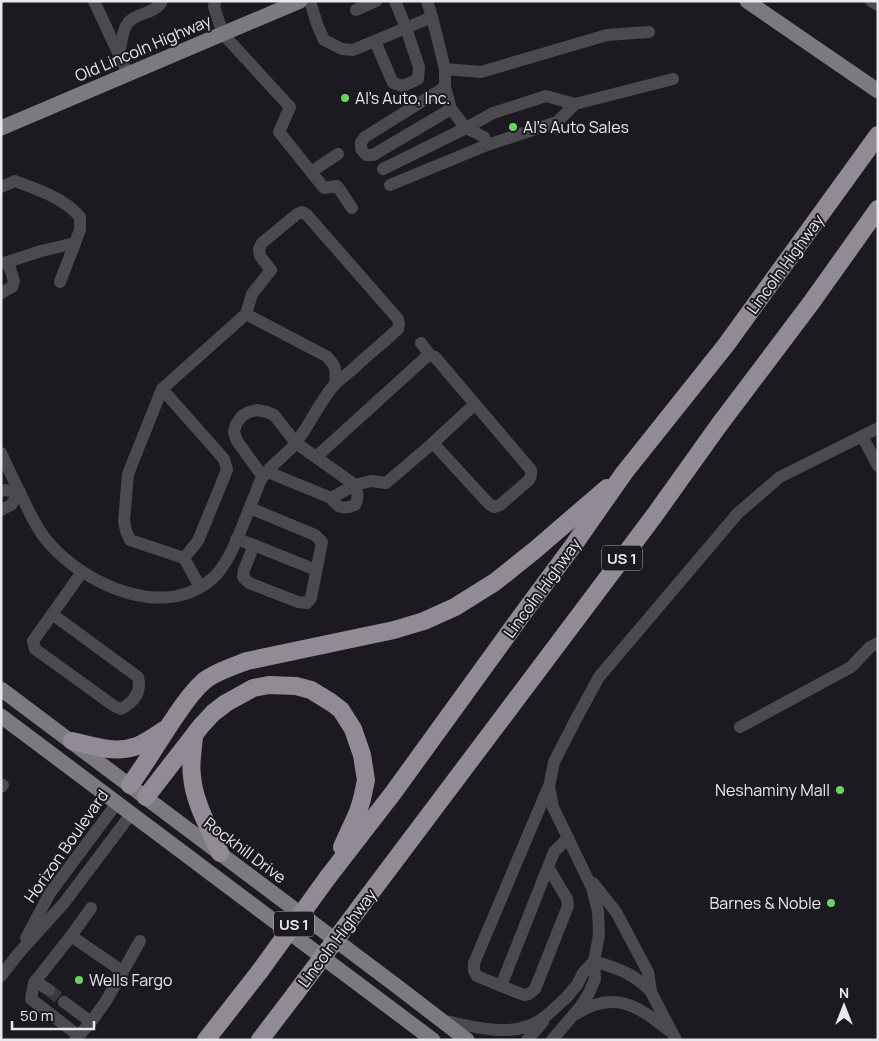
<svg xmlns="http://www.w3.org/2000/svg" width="879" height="1041" font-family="Manrope,sans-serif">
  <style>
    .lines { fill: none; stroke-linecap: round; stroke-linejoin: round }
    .minor-tunnel { stroke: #3c3840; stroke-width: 12; stroke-dasharray: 12 6; stroke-linecap: butt }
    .minor { stroke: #4c4a4e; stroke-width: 12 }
    .major { stroke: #7c7981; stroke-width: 15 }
    .highway { stroke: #908b95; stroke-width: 18 }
    .highway-bridge { stroke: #908b95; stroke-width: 18 }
    .poi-dot { fill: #6cd362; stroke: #1d1921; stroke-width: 2 }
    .labels { text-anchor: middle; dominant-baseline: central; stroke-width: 4; stroke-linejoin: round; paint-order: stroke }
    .shield { fill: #1d1921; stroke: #aca9b0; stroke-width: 1 }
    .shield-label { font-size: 15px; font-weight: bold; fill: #eae7ed }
    .street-label { font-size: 16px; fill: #eae7ed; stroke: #1d1921 }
    .poi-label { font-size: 16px; fill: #eae7ed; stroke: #1d1921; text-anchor: start }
  </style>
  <rect width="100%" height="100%" fill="#1d1921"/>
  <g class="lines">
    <path class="minor-tunnel" d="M49 990 64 1002"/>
    <g class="minor">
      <path d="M94 1 128 74"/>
      <path d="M215 1 214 7 223 34 290 107 279 132 324 188 337 186 352 208"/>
      <path d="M310 1 317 24 324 40 342 49 353 50 432 17 427 1"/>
      <path d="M871 1 878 5"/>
      <path d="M356 10 376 1"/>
      <path d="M432 17 445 69V87L451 109 466 128 484 137 487 145 557 122 575 104 673 79"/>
      <path d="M375 41 393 83 403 86 418 79 419 67 406 28 395 1"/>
      <path d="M119 54C121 46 122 33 126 26 133 12 155 15 162 1"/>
      <path d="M445 69 481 72 607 35 649 32"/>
      <path d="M445 87 365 137 361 142V149L366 155H373L451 109"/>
      <path d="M383 169 466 128 493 113 546 96 575 104"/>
      <path d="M311 172 338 154"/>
      <path d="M390 185 487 145"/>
      <path d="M1 187 15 181C37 189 65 199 80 217V230L75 243 41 251 1 264"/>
      <path d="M60 282 75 243"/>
      <path d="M1 293 12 287 14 281 8 262"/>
      <path d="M246 314 326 356C337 366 336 371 335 384"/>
      <path d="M421 343 430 355"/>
      <path d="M162 389 128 474 124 521 126 531 130 540 184 558"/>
      <path d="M862 436 878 466"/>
      <path d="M433 443 475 404"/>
      <path d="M1 453C8 468 15 483 22 497 30 513 37 530 49 543 86 586 169 623 216 575 233 557 244 520 254 497 257 490 259 482 263 476 272 464 286 455 295 444 310 425 319 402 335 384 341 378 349 373 355 367 369 354 384 342 398 329L399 324 398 319 307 215 302 212 297 214 262 243 259 249 260 256 271 270 252 294 246 314 162 389 224 459 227 470 198 541 184 558 200 587"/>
      <path d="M268 472 331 498C338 508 343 510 355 505 359 498 358 492 355 485L331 498"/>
      <path d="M263 477 237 441 234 432 236 424 242 416 249 412 257 410 267 412 274 415 296 443 355 485 371 481 386 483 433 443 489 504 494 507 500 505 529 480 531 475V470L435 357 430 355 424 359 316 457"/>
      <path d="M1 491 5 490 20 492 11 505 1 510"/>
      <path d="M236 539 254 545 244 570 243 577 249 583 298 602 307 603 311 598 322 542 315 535 250 508"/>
      <path d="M254 545 316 570"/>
      <path d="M52 614 138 677C142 692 134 702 121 709L114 706 35 649 33 641 82 572"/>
      <path d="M740 727 851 667 870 647 878 643"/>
      <path d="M1 787 3 785"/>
      <path d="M548 788 474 963V971L477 976 501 986 554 852 568 838"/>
      <path d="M593 883 616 912 648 972 651 992"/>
      <path d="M71 936 122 971"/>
      <path d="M26 938 50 893 117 803"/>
      <path d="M594 961C616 968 636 974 651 992L676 1040"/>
      <path d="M1 976 18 954 64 903 131 814"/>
      <path d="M35 981 49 990"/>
      <path d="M501 986 524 995 529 994 535 989 568 906 567 899 548 867"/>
      <path d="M564 1000 577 985 583 973 594 961"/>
      <path d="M64 1002 91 1022"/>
      <path d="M576 1014C613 990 638 1005 668 1030"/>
      <path d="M440 1020C468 1025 501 1036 528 1026 544 1021 556 1006 568 996"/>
      <path d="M79 1036 31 999 34 983 71 936 91 908"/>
      <path d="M75 1040 91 1022 106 1001 140 941"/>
      <path d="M527 1040 543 1022"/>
      <path d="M552 1040 581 1006 589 993 595 979 594 961 599 935 598 911 592 888 553 807 549 787 554 762 575 721 599 677 738 513 780 477 878 428"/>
    </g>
    <g class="major">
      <path d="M747 1 878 91"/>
      <path d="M1 128 300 1"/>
      <path d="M1 689 394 984 467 1040"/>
      <path d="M1 716 433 1040"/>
    </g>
    <g class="highway">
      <path d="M194 737C193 750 190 763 192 776 194 803 210 829 220 853"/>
      <path d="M72 741C93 746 115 754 137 746 147 742 155 736 164 730"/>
      <path d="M130 785C147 762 161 737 177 714 185 702 194 690 204 681 215 672 234 666 247 661L394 630 424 621 455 607 495 582 535 550 607 488"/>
      <path d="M146 797 201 726 213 713 226 703 253 688 269 685 296 686 311 690 332 703 341 710 353 729 362 755 366 780 362 799 358 812 342 847"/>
      <path d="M328 877 393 793 524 612 575 543 624 473 726 345 878 135"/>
      <path d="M363 903 654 516 719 425 811 303 878 209"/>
      <path d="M206 1040 260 971"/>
      <path d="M260 1040 295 994"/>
    </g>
    <g class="highway-bridge">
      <path d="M260 971 328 877"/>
      <path d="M295 994 363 903"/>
    </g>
  </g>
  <g class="poi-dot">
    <circle cx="345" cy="98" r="5"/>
    <circle cx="513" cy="127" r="5"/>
    <circle cx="840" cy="790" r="5"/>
    <circle cx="831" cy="903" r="5"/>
    <circle cx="79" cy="980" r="5"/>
  </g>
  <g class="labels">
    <g class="shield">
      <rect x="602" y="545.5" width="40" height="25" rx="4"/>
      <rect x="274" y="911.5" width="40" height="25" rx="4"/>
    </g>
    <g class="shield-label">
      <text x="622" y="558">US 1</text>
      <text x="294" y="924">US 1</text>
    </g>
    <g class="street-label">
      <text transform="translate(143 48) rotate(-23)">Old Lincoln Highway</text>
      <text transform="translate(785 264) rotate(-54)">Lincoln Highway</text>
      <text transform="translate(542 588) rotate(-54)">Lincoln Highway</text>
      <text transform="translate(66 846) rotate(-55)">Horizon Boulevard</text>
      <text transform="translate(245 850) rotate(37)">Rockhill Drive</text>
      <text transform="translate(337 938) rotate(-53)">Lincoln Highway</text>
    </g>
    <g class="poi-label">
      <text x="355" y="98">Al's Auto, Inc.</text>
      <text x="523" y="127">Al's Auto Sales</text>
      <text x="830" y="790" text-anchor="end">Neshaminy Mall</text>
      <text x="821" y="903" text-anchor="end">Barnes &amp; Noble</text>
      <text x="89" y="980">Wells Fargo</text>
    </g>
  </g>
  <rect width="879" height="1041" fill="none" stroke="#eae7ed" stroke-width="5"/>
  <g transform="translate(844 1006)" stroke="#1d1921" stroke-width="4" paint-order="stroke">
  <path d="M0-4L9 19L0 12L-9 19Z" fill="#eae7ed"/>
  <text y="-8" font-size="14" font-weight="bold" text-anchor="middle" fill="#eae7ed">N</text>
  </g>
  <path d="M12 1021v8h82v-8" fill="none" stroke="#eae7ed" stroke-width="2.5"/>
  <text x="20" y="1021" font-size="15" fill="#eae7ed" stroke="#1d1921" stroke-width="4" paint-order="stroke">50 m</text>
</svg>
